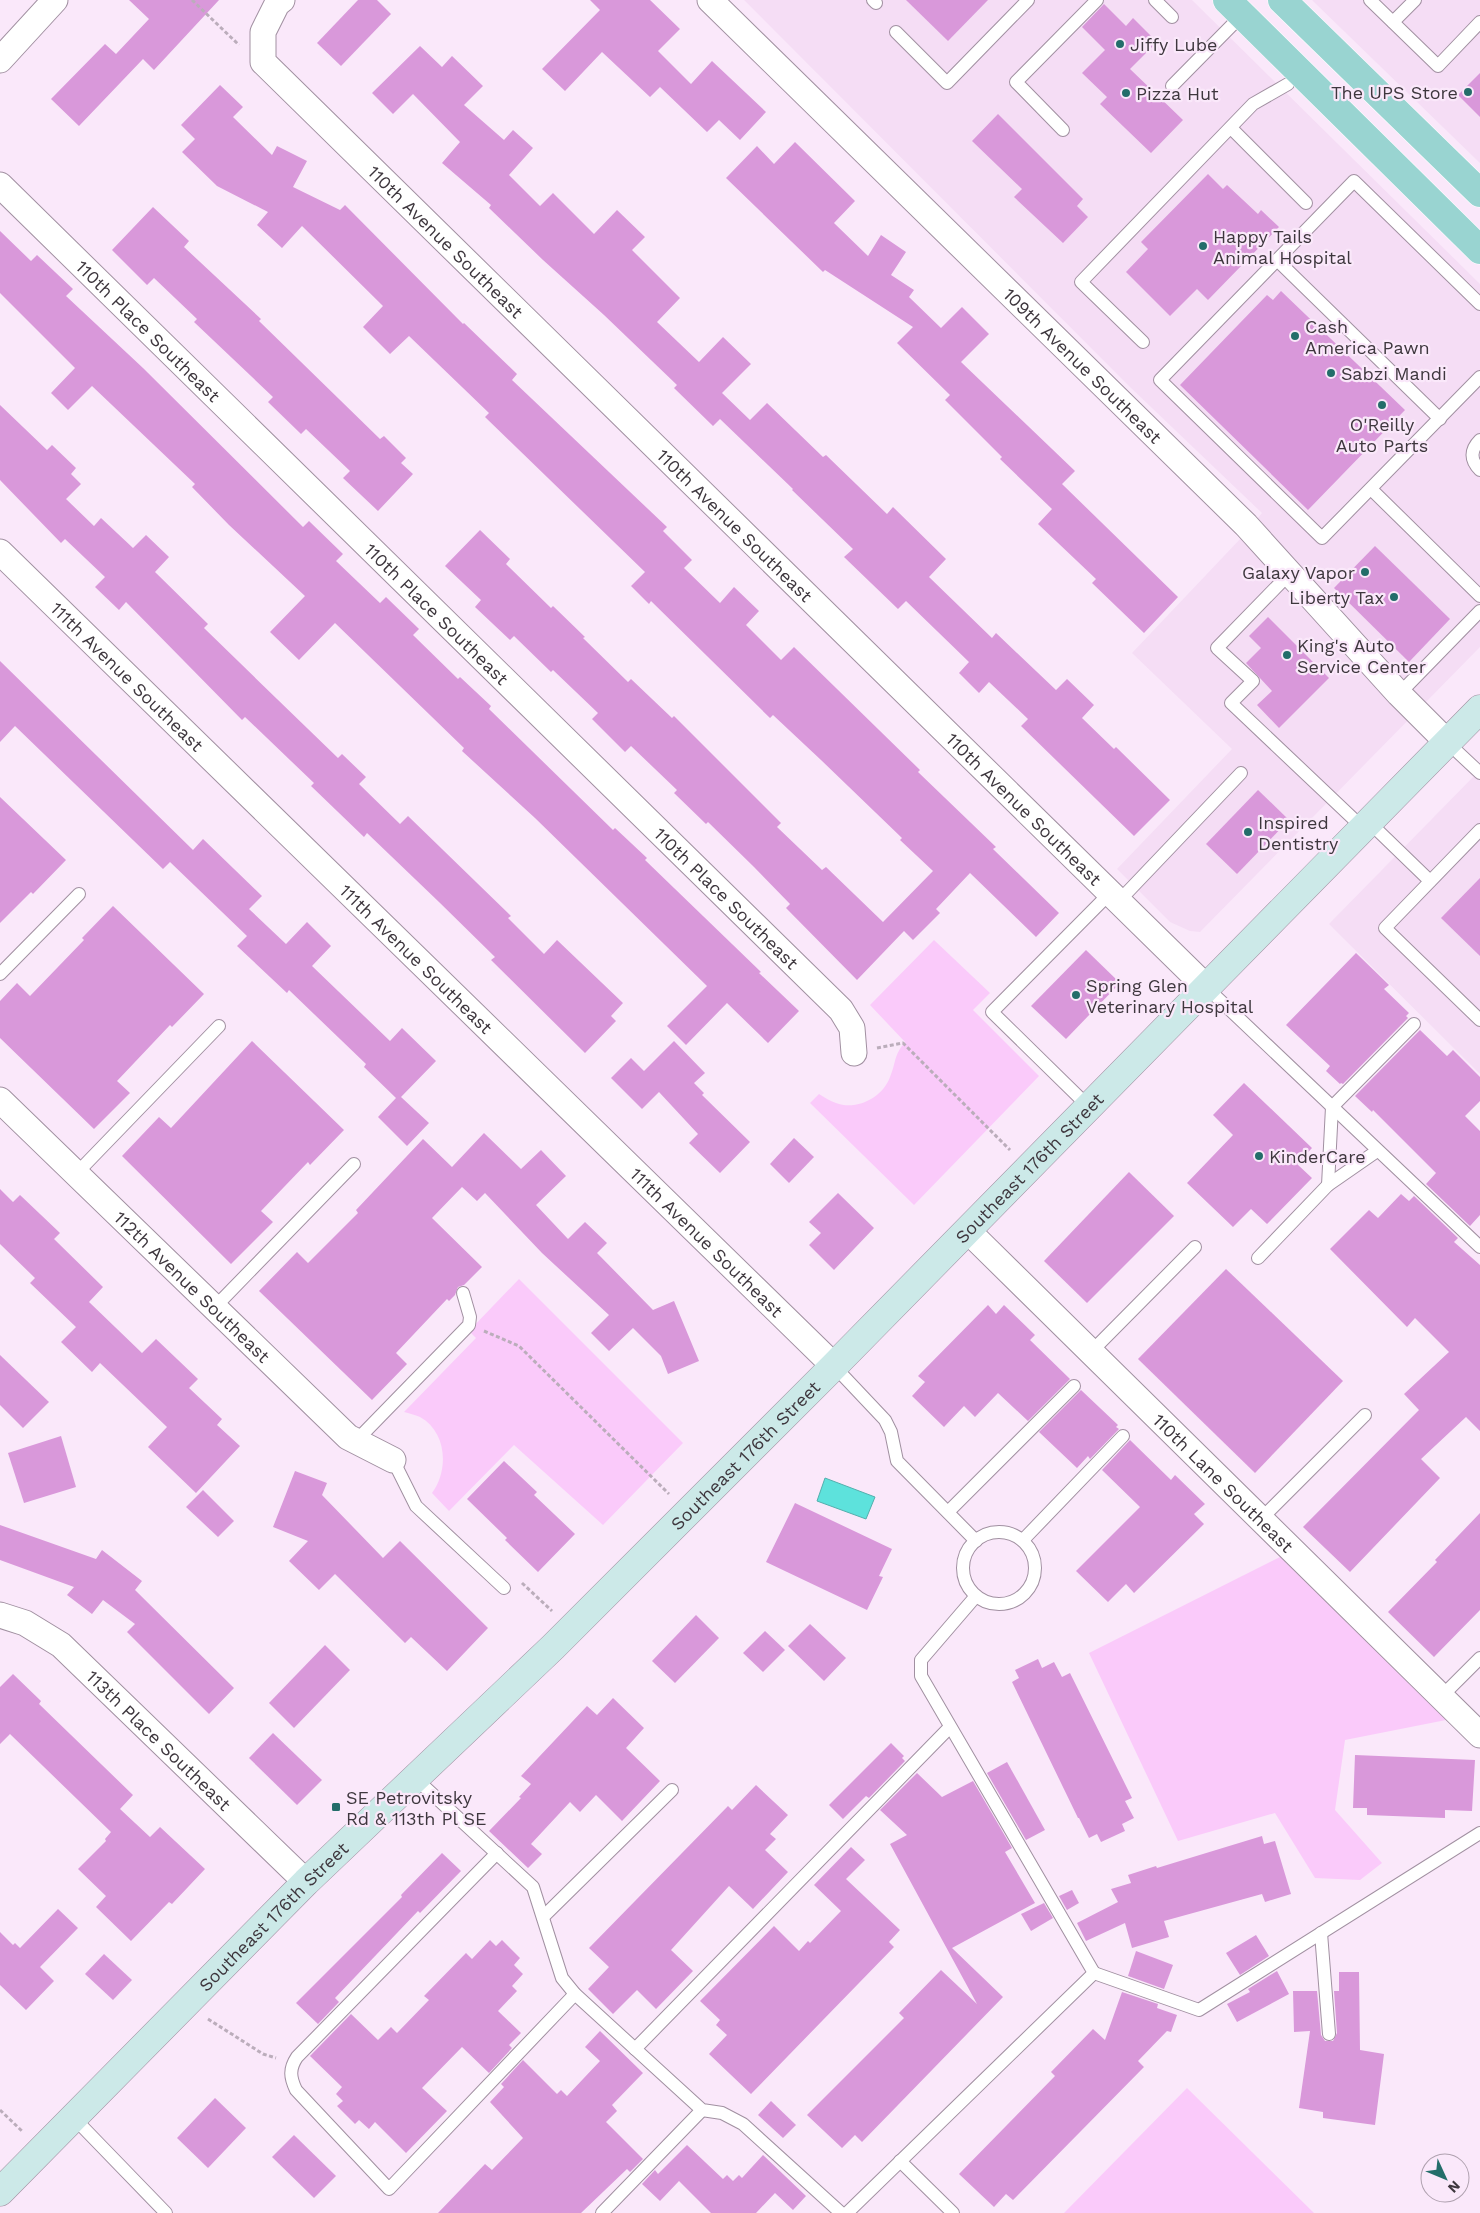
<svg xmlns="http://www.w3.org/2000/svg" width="1480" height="2213" font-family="'Work Sans',sans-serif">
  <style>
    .built { fill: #f5ddf5 }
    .green { fill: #facafa }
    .water { fill: #5de2dc; stroke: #54afad }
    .building { fill: #d998da }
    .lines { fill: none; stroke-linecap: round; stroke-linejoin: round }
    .service-casing { stroke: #a190a1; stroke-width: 14 }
    .minor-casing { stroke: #a190a1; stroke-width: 27 }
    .secondary-casing { stroke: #a190a1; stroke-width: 29 }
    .primary-casing { stroke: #fff; stroke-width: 29 }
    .path { stroke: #bbadbb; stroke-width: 3; stroke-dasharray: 4 2.5; stroke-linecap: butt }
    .service { stroke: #fff; stroke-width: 12 }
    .minor { stroke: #fff; stroke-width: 25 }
    .secondary { stroke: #cce9e8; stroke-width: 28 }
    .primary { stroke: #99d4d1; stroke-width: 28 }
    .poi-dot { fill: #236d6a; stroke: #fae8fa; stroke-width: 2 }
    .labels { text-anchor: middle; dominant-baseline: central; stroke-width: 4.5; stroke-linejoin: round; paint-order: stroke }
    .poi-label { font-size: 18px; fill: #3e373e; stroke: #fae8fa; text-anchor: start }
    .street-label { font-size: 18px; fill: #3e373e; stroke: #fae8fa }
  </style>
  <rect width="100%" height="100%" fill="#fae8fa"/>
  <g class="built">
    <path d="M744 0H1192L1480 284V647L1200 932 1190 931 1170 922 1117 869 1232 749 1132 653 1242 537 1262 513 1130 387Z"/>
    <path d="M1312 0H1480V163Z"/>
    <path d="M1480 770V1074L1329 924Z"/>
  </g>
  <g class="green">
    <path d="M934 940 990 993 973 1010 1039 1076 914 1205 810 1103 819 1094C824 1097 830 1101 836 1103 857 1111 883 1097 890 1077 897 1060 893 1057 905 1042L870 1005Z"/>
    <path d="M519 1279 683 1443 603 1525 514 1445 449 1511 432 1493C449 1470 447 1432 420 1417 415 1415 409 1413 404 1412L476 1338 469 1331Z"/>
    <path d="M1280 1557 1446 1720 1345 1740 1335 1810 1382 1863 1360 1880 1315 1878 1275 1813 1178 1841 1089 1653Z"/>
    <path d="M1187 2088 1314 2213H1064Z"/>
  </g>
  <path class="water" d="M825 1478 875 1497 866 1519 817 1501Z"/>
  <g class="building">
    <path d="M129 0H219L154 70 143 59 79 126 51 99 105 44 116 54 149 19Z"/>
    <path d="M358 0H377L391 14 341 66 317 43Z"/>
    <path d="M590 0H650L680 29 658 51 691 84 712 61 766 112 740 140 719 120 707 132 660 87 650 97 602 52 565 91 542 69 600 10Z"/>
    <path d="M906 0H988L948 41Z"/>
    <path d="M1104 4 1126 26 1133 18 1157 42 1130 69 1183 120 1151 153 1100 104 1107 97 1082 73 1105 50 1082 27Z"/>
    <path d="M420 46 442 67 452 56 483 86 464 105 504 140 513 130 533 148 509 175 540 206 553 193 594 234 617 210 645 237 632 250 680 298 657 322 699 362 723 337 751 364 722 393 750 420 767 403 823 457 826 455 887 514 893 507 946 559 929 577 992 638 996 633 1056 690 1067 679 1094 705 1082 718 1114 749 1116 747 1170 800 1134 836 1021 726 1028 719 989 682 979 693 959 673 969 662 906 601 898 609 844 557 853 549 792 490 793 489 720 419 713 426 674 388 677 385 604 315 543 260 489 208 491 205 442 163 460 142 413 94 393 114 372 93Z"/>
    <path d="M1480 73V117L1458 95Z"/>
    <path d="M220 85 243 107 233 117 272 155 277 146 307 161 293 187 340 210 345 205 463 324 464 323 517 374 512 380 667 527 663 531 692 560 684 568 720 603 734 587 759 611 746 625 781 660 794 647 920 770 918 772 996 847 993 849 1059 913 1036 937 970 873 936 909 940 913 913 940 904 931 857 980 786 908 790 904 754 867 708 822 706 824 674 793 677 790 631 746 625 752 592 719 598 713 553 670 551 672 514 636 510 640 475 607 481 600 445 566 480 530 510 559 506 564 551 608 553 606 585 637 583 638 628 682 631 679 672 718 674 716 781 823 777 827 822 870 826 867 883 922 933 871 900 840 902 838 821 760 773 715 770 718 651 601 649 604 631 586 645 572 485 417 489 413 409 336 390 354 363 327 383 306 302 226 282 248 257 225 268 212 217 186 182 152 195 139 181 125Z"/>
    <path d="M998 114 1083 199 1077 206 1088 217 1063 243 1014 197 1022 189 972 141Z"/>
    <path d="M795 142 855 201 834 223 868 256 881 235 906 252 891 275 914 290 909 297 941 328 962 307 989 334 961 362 1075 471 1062 484 1178 597 1144 633 1092 583 1096 579 1038 524 1052 509 1000 459 1002 457 945 400 950 395 897 343 913 327 825 270 823 272 726 178 757 146 774 164Z"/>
    <path d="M1208 174 1223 189 1227 185 1258 214 1261 210 1279 227 1208 300 1197 289 1170 316 1126 272 1148 249 1141 242Z"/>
    <path d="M153 207 189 241 184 247 261 319 259 321 380 439 384 436 406 458 401 463 413 474 378 511 343 478 350 471 306 429 301 434 268 402 273 397 194 322 197 319 154 278 147 285 112 250Z"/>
    <path d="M0 231 31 261 37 255 73 289 66 296 143 368 303 527 309 521 343 554 336 561 380 603 386 597 419 629 413 635 458 679 460 677 491 706 489 709 613 830 615 828 647 858 645 860 761 972 759 973 799 1011 768 1043 727 1003 686 1045 667 1026 707 986 535 818 462 751 464 748 335 623 299 660 270 632 305 596 229 525 192 487 195 484 92 386 68 410 51 393 75 368 0 293Z"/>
    <path d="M1281 291 1405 410 1308 510 1180 385 1267 295 1273 300Z"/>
    <path d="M0 405 47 450 52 445 76 468 71 474 81 484 66 499 94 526 101 518 133 548 146 535 169 557 155 572 208 624 204 628 277 699 338 758 342 754 366 777 359 784 400 824 408 816 511 916 508 918 544 954 557 940 623 1003 611 1016 616 1021 585 1053 491 960 495 957 439 902 367 833 364 837 311 786 314 783 245 717 242 720 126 602 119 610 95 587 105 577 65 539 61 543 0 480Z"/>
    <path d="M1375 546 1450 619 1409 662 1334 588Z"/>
    <path d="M1268 617 1329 678 1279 728 1257 705 1272 691 1246 663 1261 648 1249 636Z"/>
    <path d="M0 661 193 850 203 839 262 896 249 909 286 944 307 922 331 946 312 966 390 1041 402 1028 436 1061 401 1097 429 1123 407 1146 378 1117 396 1098 364 1067 366 1064 289 990 287 993 237 946 247 936 170 862 163 869 15 726 0 742Z"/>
    <path d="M1258 790 1289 820 1237 874 1206 844Z"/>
    <path d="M0 797 66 860 33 894 31 892 0 923Z"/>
    <path d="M1480 878V956L1441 918Z"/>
    <path d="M113 906 204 994 172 1027 170 1025 117 1081 130 1093 94 1129 0 1038V1001L17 983 30 996 84 940 82 938Z"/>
    <path d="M1086 950 1120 983 1066 1039 1031 1006Z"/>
    <path d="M1356 953 1389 985 1384 989 1409 1013 1406 1016 1408 1018 1343 1084 1341 1083 1340 1084 1326 1071 1330 1066 1286 1025Z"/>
    <path d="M1420 1030 1447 1056 1453 1050 1480 1077V1101L1465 1116 1480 1131V1215L1470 1226 1426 1184 1436 1173 1373 1110 1372 1112 1355 1096Z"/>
    <path d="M252 1041 344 1130 310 1165 308 1162 261 1211 273 1222 231 1264 122 1156 159 1117 171 1128Z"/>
    <path d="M674 1041 705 1073 694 1083 704 1093 702 1095 750 1142 720 1173 689 1143 698 1134 659 1092 642 1109 611 1078 631 1058 644 1071Z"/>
    <path d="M1244 1083 1312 1148 1297 1164 1312 1178 1267 1224 1251 1209 1233 1227 1187 1183 1233 1135 1213 1115Z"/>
    <path d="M484 1133 521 1169 541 1150 566 1176 536 1205 568 1239 585 1222 607 1243 597 1253 653 1310 674 1301 699 1361 668 1374 661 1356 633 1328 609 1351 591 1333 609 1315 542 1253 485 1193 477 1201 462 1187 432 1218 482 1267 464 1285 458 1287 455 1295 449 1301 447 1299 396 1353 407 1364 372 1400 259 1291 297 1252 308 1263 358 1213 356 1210 423 1139 452 1167Z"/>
    <path d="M794 1138 814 1157 789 1183 770 1164Z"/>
    <path d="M1129 1172 1174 1216 1087 1303 1044 1261Z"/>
    <path d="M0 1189 13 1202 20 1195 60 1233 54 1239 103 1287 89 1302 142 1353 156 1339 198 1379 189 1388 222 1419 217 1425 240 1446 196 1493 148 1447 167 1427 100 1363 92 1372 61 1342 76 1327 30 1283 35 1278 0 1244Z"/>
    <path d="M838 1193 874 1228 834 1270 809 1245 821 1233 809 1222Z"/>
    <path d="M1401 1194 1409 1201 1414 1196 1458 1238 1454 1242 1480 1265V1431L1466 1417 1421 1459 1440 1478 1350 1572 1303 1527 1419 1410 1404 1394 1449 1352 1415 1318 1407 1327 1330 1249 1369 1210 1378 1218Z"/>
    <path d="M1226 1269 1343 1381 1255 1473 1138 1359Z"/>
    <path d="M988 1305 996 1314 1004 1305 1035 1335 1030 1340 1070 1379 1028 1421 998 1393 975 1417 964 1406 944 1427 912 1396 925 1382 918 1376Z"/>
    <path d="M0 1355 49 1402 23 1428 0 1405Z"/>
    <path d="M1081 1390 1118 1425 1116 1427 1119 1429 1090 1459 1088 1456 1077 1468 1039 1432Z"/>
    <path d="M61 1436 76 1487 24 1503 8 1453Z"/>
    <path d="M1130 1440 1171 1480 1175 1475 1205 1504 1194 1514 1204 1524 1134 1593 1126 1584 1108 1602 1076 1571 1140 1507 1102 1470Z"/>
    <path d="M504 1461 537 1492 534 1495 575 1534 538 1572 505 1540 507 1538 467 1499Z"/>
    <path d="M295 1471 327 1483 322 1495 383 1558 400 1541 488 1628 447 1671 411 1637 405 1643 335 1574 319 1590 289 1561 308 1541 273 1527Z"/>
    <path d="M203 1490 234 1521 218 1537 186 1507Z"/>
    <path d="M795 1503 892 1549 879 1576 883 1577 867 1610 766 1562Z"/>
    <path d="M1480 1513V1610L1434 1657 1388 1612 1437 1562 1435 1560Z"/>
    <path d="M0 1525 96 1559 102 1550 142 1581 135 1590 234 1688 209 1714 127 1632 135 1624 103 1600 92 1614 67 1595 74 1587 0 1560Z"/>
    <path d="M696 1615 719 1638 675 1683 652 1661Z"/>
    <path d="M810 1624 846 1658 824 1681 788 1646Z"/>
    <path d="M765 1631 785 1650 763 1672 743 1653Z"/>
    <path d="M325 1645 350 1670 294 1728 269 1703Z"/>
    <path d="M1038 1659 1042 1668 1054 1662 1062 1677 1070 1673 1132 1798 1125 1801 1134 1818 1122 1824 1125 1831 1101 1842 1097 1834 1089 1838 1079 1818H1078L1012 1682 1019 1678 1015 1670Z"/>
    <path d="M13 1674 41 1701 39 1704 133 1795 120 1809 150 1837 160 1827 205 1869 172 1904 169 1902 131 1941 96 1907 106 1896 78 1869 106 1841 105 1839 111 1832 10 1734 0 1744V1687Z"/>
    <path d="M613 1698 644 1728 626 1748 660 1781 622 1821 596 1795 580 1812 570 1802 531 1844 542 1854 528 1868 489 1831 521 1798 519 1797 531 1784 521 1776 587 1706 597 1715Z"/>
    <path d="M273 1733 322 1780 297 1805 249 1758Z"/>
    <path d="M891 1743 904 1756 902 1758 905 1761 869 1798 866 1796 843 1819 829 1805Z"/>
    <path d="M1355 1755 1475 1760 1472 1811 1445 1810V1818L1367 1815V1808H1353Z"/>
    <path d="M1007 1762 1045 1830 1026 1840 987 1773Z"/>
    <path d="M917 1773 942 1797 973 1781 1012 1848 1005 1852 1035 1903 952 1948 1003 1997 862 2142 855 2135 842 2148 807 2115 904 2018 899 2013 941 1970 977 2004 890 1844 907 1835 880 1810Z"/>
    <path d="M756 1785 788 1815 770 1834 776 1839 765 1850 788 1872 753 1909 729 1886 671 1950 693 1971 656 2009 637 1990 613 2014 588 1989 609 1967 589 1948 728 1806 732 1810Z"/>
    <path d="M1262 1836 1264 1844 1275 1841 1291 1894 1265 1902 1262 1894 1164 1921 1169 1937 1132 1948 1125 1923 1086 1941 1077 1923 1118 1902 1111 1889 1131 1883 1128 1875 1156 1866 1157 1868Z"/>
    <path d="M851 1847 865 1860 846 1879 900 1930 889 1942 894 1947 751 2094 709 2054 727 2035 716 2025 720 2020 700 2001 774 1926 799 1951 808 1941 810 1943 841 1911 814 1885Z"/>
    <path d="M442 1853 461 1871 420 1913 418 1911 335 1998 339 2002 318 2024 296 2003 402 1897 401 1895Z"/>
    <path d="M1072 1890 1079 1903 1067 1910 1059 1896Z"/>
    <path d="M1044 1903 1053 1918 1031 1931 1021 1914Z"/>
    <path d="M58 1909 78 1928 40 1967 54 1981 26 2010 0 1985V1932L13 1945 15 1943 20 1948Z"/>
    <path d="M1256 1935 1269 1956 1240 1975 1226 1953Z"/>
    <path d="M490 1940 496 1946 502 1940 520 1958 514 1965 523 1974 512 1986 517 1991 498 2011 521 2033 509 2045 512 2048 489 2073 462 2047 422 2088 447 2111 406 2153 375 2122 369 2129 359 2120 355 2124 337 2106 343 2101 336 2094 342 2087 310 2056 351 2014 378 2040 391 2027 397 2033 429 2000 424 1996 466 1953 472 1959Z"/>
    <path d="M1136 1951 1173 1965 1164 1989 1128 1976Z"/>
    <path d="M104 1954 132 1980 113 2000 85 1974Z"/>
    <path d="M1277 1971 1289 1994 1237 2022 1227 2004 1250 1992 1248 1989Z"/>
    <path d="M1339 1972H1359L1360 2050 1384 2054 1375 2125 1323 2118V2112L1299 2108 1310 2031 1294 2032 1293 1991H1317L1321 2035 1325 2041H1333L1337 2033 1334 1991H1339Z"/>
    <path d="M1122 1992 1158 2004 1157 2008 1177 2015 1171 2032 1167 2031 1138 2061 1144 2067 1013 2200 1006 2194 994 2207 959 2174 1055 2076 1051 2072 1093 2029 1105 2040Z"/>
    <path d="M600 2031 643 2073 612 2105 617 2111 606 2122 643 2159 630 2172 627 2169 581 2213H438L485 2164 492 2170 523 2138 490 2102 504 2087 501 2084 523 2060 557 2094 561 2090 567 2096 600 2061 585 2047Z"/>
    <path d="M215 2098 246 2128 208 2168 177 2138Z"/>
    <path d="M771 2101 796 2125 783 2138 758 2115Z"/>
    <path d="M294 2135 336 2176 314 2198 272 2157Z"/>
    <path d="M687 2145 723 2179 727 2175 733 2181 739 2175 742 2178 763 2155 806 2196 793 2210 775 2193 756 2213H711L679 2181 660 2201 642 2184 655 2170 658 2174Z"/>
  </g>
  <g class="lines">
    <defs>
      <g id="service">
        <path d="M873 0 876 3"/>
        <path d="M1155 0 1172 17"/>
        <path d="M1370 0 1438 66 1480 22"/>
        <path d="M1393 22 1415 0"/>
        <path d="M896 32 947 83 1028 0"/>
        <path d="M1172 86 1242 15"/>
        <path d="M1231 128 1306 203"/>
        <path d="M1063 130 1016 82 1097 0"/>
        <path d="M1277 260 1440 419"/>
        <path d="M1480 304 1354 181 1160 380 1322 538 1480 377"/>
        <path d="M1143 342 1081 282 1253 104 1288 84"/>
        <path d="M1480 440C1470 450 1470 460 1480 470"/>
        <path d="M1371 489 1480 596"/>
        <path d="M1289 574 1217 648 1253 681 1231 703 1363 828"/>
        <path d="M1399 694 1480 611"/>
        <path d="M1447 742 1480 773"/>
        <path d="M1369 822 1430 881"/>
        <path d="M1480 830 1385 928 1480 1020"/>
        <path d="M1119 901 1241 773"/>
        <path d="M0 974 79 894"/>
        <path d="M1207 988 1480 1247"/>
        <path d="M1089 1107 992 1012 1110 893"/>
        <path d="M76 1174 219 1026"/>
        <path d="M1328 1185 1332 1107 1414 1024"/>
        <path d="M1258 1258 1328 1185 1377 1151"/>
        <path d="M214 1308 354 1164"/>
        <path d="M1091 1352 1195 1247"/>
        <path d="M834 1366 885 1420 891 1432 897 1461 976 1541"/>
        <path d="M356 1441 469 1325 470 1317 463 1293"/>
        <path d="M393 1460 416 1506 504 1588"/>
        <path d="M948 1512 1074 1386"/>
        <path d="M1261 1519 1365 1415"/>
        <circle cx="999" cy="1568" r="36"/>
        <path d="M1023 1540 1123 1436"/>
        <path d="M1441 1697 1480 1658"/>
        <path d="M415 1778 533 1887 562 1978 575 1994 702 2110 722 2113 743 2124 841 2213"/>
        <path d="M497 1853 297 2057C289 2069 290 2077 296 2090L389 2189 575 1994"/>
        <path d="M543 1917 672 1790"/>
        <path d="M1321 1933 1329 2034"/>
        <path d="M1094 1973 1199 2010 1480 1833"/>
        <path d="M635 2049 950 1727"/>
        <path d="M74 2118 166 2213"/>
        <path d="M900 2161 953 2213"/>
        <path d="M602 2213 702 2110"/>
        <path d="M847 2213 1094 1973 921 1676V1660L976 1596"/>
      </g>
      <g id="minor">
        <path id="s1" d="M282 0 277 4 263 32V62L1207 988"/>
        <path id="s2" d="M710 0 1246 525 1399 694 1447 742"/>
        <path d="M0 60 55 0"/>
        <path id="s3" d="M0 185 841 1010 852 1028 854 1053"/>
        <path id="s4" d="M0 552 834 1366"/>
        <path id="s5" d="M0 1100 348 1437 393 1460"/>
        <path id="s6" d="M967 1230 1480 1735"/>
        <path id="s7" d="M0 1615 25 1623 61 1645 306 1882"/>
      </g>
      <g id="secondary">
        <path id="s8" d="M0 2192 306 1882 553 1647 834 1366 1480 709"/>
      </g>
      <g id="primary">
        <path d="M1227 0 1480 250"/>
        <path d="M1282 0 1480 193"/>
      </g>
    </defs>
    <use href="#service" class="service-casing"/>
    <use href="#minor" class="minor-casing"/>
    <use href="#secondary" class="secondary-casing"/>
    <use href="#primary" class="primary-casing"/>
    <g class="path">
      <path d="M192 0 239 45"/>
      <path d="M877 1048 903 1043 1010 1150"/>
      <path d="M484 1331 519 1346 669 1494"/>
      <path d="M522 1583 552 1611"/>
      <path d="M208 2019 263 2054 276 2058"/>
      <path d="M0 2110 23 2132"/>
    </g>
    <use href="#service" class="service"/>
    <use href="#minor" class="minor"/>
    <use href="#secondary" class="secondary"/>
    <use href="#primary" class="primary"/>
  </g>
  <g class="poi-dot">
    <circle cx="1120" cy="44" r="5"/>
    <circle cx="1468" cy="92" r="5"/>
    <circle cx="1126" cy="93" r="5"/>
    <circle cx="1203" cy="246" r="5"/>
    <circle cx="1295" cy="336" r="5"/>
    <circle cx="1331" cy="373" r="5"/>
    <circle cx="1382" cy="405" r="5"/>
    <circle cx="1365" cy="572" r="5"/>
    <circle cx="1394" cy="597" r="5"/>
    <circle cx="1287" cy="655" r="5"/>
    <circle cx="1248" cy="832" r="5"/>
    <circle cx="1076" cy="995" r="5"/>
    <circle cx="1259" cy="1156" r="5"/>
    <rect x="331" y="1802" width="10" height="10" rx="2.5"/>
  </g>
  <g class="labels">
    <g class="poi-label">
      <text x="1130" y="44">Jiffy Lube</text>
      <text x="1458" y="92" text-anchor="end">The UPS Store</text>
      <text x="1136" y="93">Pizza Hut</text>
      <text x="1213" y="236">Happy Tails<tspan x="1213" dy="21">Animal Hospital</tspan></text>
      <text x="1305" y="326">Cash<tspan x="1305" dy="21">America Pawn</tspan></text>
      <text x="1341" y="373">Sabzi Mandi</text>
      <text x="1382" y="424" text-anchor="middle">O'Reilly<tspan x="1382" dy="21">Auto Parts</tspan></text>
      <text x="1355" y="572" text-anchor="end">Galaxy Vapor</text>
      <text x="1384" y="597" text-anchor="end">Liberty Tax</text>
      <text x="1297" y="645">King's Auto<tspan x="1297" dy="21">Service Center</tspan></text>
      <text x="1258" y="822">Inspired<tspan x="1258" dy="21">Dentistry</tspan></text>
      <text x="1086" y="985">Spring Glen<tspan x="1086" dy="21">Veterinary Hospital</tspan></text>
      <text x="1269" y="1156">KinderCare</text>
      <text x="346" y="1797">SE Petrovitsky<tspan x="346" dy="21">Rd &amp; 113th Pl SE</tspan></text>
    </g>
    <g class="street-label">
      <text stroke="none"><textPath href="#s1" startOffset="324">110th Avenue Southeast</textPath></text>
      <text stroke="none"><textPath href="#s3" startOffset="208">110th Place Southeast</textPath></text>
      <text stroke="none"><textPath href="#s2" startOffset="522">109th Avenue Southeast</textPath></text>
      <text stroke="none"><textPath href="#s1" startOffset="729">110th Avenue Southeast</textPath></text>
      <text stroke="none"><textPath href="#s3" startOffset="612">110th Place Southeast</textPath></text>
      <text stroke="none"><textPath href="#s4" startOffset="178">111th Avenue Southeast</textPath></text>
      <text stroke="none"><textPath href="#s1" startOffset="1134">110th Avenue Southeast</textPath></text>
      <text stroke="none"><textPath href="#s3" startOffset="1018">110th Place Southeast</textPath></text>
      <text stroke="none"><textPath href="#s4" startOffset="582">111th Avenue Southeast</textPath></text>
      <text stroke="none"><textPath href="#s8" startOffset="1452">Southeast 176th Street</textPath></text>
      <text stroke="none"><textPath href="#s4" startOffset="988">111th Avenue Southeast</textPath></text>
      <text stroke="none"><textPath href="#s5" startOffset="268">112th Avenue Southeast</textPath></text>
      <text stroke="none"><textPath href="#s8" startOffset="1048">Southeast 176th Street</textPath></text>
      <text stroke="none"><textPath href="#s6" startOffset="360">110th Lane Southeast</textPath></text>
      <text stroke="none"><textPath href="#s7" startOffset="205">113th Place Southeast</textPath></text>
      <text stroke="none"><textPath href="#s8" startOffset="388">Southeast 176th Street</textPath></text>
    </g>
  </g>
  <g transform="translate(1445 2178) rotate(134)"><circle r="24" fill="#fae8fa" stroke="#afa1af"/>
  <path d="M0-4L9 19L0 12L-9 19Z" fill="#236d6a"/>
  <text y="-8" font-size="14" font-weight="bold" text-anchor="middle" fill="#3e373e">N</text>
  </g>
</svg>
